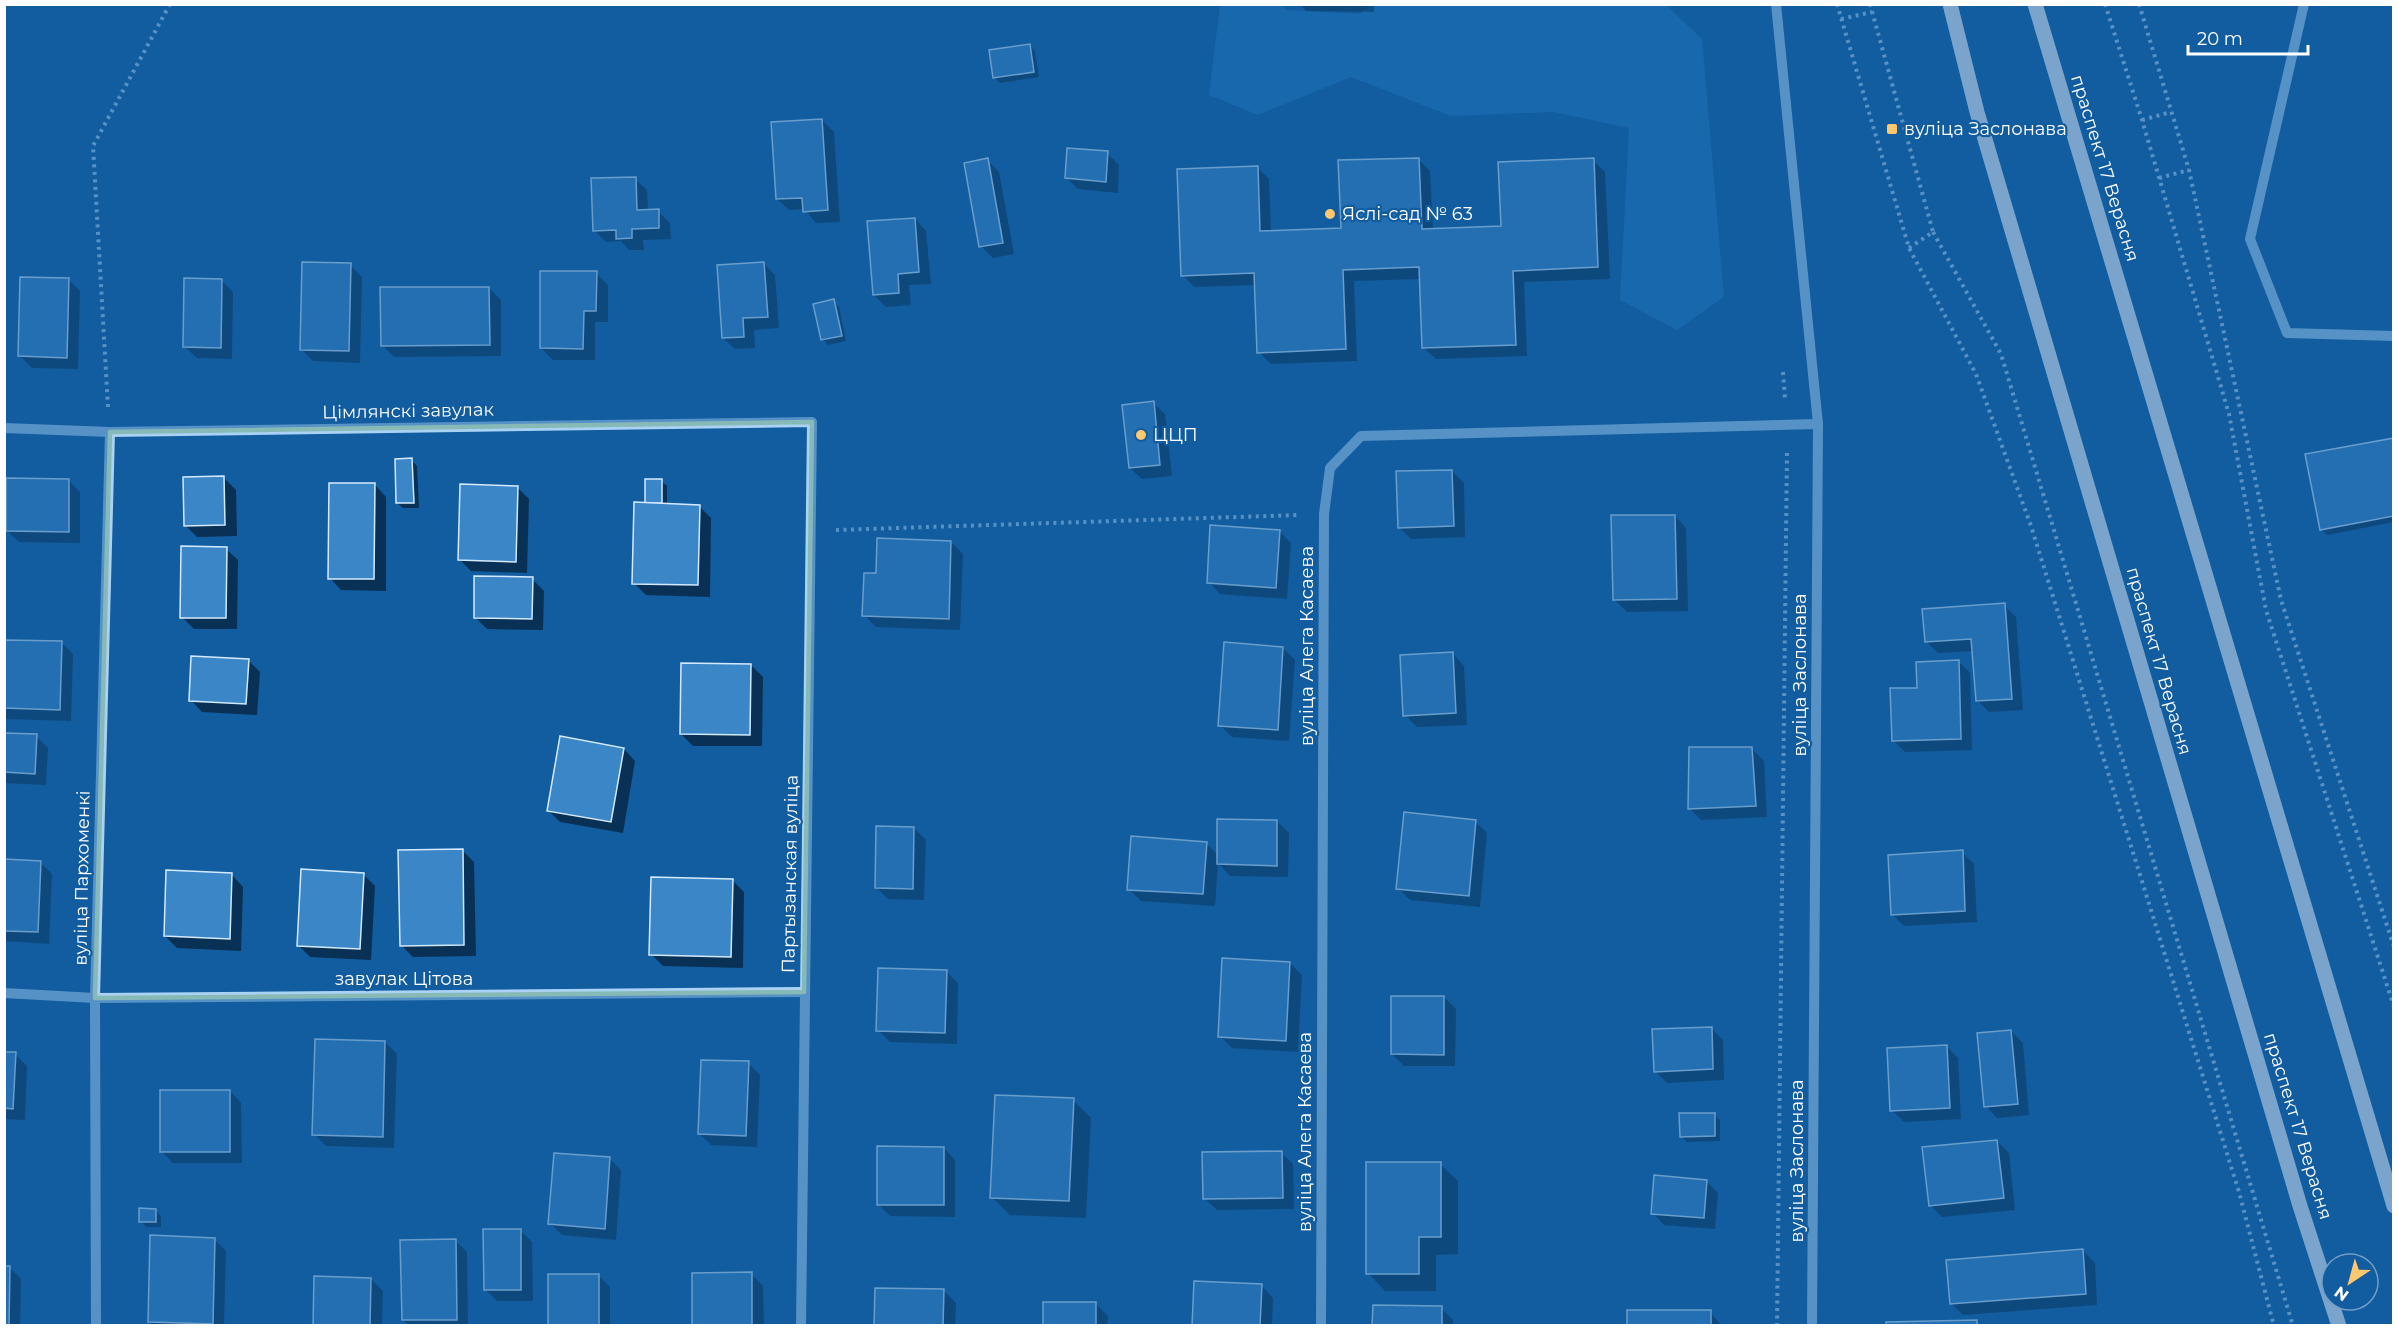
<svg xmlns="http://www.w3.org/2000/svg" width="2398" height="1330" font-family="Montserrat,sans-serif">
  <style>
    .green { fill: #2175bd }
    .shadow { fill: #0007 }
    .building { fill: #3b86c7; stroke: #d3eafe; stroke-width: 1.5 }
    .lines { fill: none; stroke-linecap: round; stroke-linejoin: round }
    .path { stroke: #aad2f5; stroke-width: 4; stroke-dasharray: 3 4.5; stroke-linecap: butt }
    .minor { stroke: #aad2f5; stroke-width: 10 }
    .major { stroke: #f8fbff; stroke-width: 15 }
    .marked { fill: none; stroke: #87bab6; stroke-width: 4.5; stroke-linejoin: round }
    .poi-dot { fill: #ffc86e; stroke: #125ca0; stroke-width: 2 }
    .labels { text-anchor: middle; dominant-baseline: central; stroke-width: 4.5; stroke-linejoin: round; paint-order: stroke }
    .poi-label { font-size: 18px; fill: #fff; stroke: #125ca0; text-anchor: start }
    .street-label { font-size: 18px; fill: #fff; stroke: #125ca0 }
  </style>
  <rect width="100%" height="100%" fill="#125ca0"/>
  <path class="green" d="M1370 4 1666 5 1702 39 1724 297 1677 330 1620 300 1629 128 1554 112 1451 116 1351 77 1258 115 1209 95 1220 5H1281L1287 10 1360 14Z"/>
  <g class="shadow">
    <path d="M1300 4H1374V12L1306 11Z"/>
    <path d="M1029 45 1035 51 1039 77 1000 83 994 77Z"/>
    <path d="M822 120 834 132 840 222 816 223 804 209 789 210 777 199Z"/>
    <path d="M1107 153 1119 165 1118 193 1078 189 1066 177Z"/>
    <path d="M1418 159 1430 171 1433 230 1502 228 1593 160 1605 172 1610 279 1524 282 1527 356 1436 359 1424 348 1421 279 1354 281 1357 361 1271 364 1259 352 1256 285 1194 287 1183 275 1257 167 1269 179 1271 232 1342 229Z"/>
    <path d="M987 160 999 172 1014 254 993 258 981 246Z"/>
    <path d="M635 179 647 190 648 211H658L670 223 671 239 643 240 644 250H629L621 241 606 242 594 230Z"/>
    <path d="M915 219 926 231 931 284 909 285 911 305 886 307 874 295Z"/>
    <path d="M763 263 775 275 779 328 754 330 755 348 735 349 723 338Z"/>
    <path d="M350 265 362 277 360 363 313 361 301 349Z"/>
    <path d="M596 273 608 285V322H595V360H553L541 348Z"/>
    <path d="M68 279 80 291 78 369 32 368 20 356Z"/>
    <path d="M221 280 233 292 232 359 197 358 185 347Z"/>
    <path d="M489 288 501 300V356L394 357 382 345Z"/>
    <path d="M833 301 839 307 846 341 828 345 823 339Z"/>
    <path d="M1153 403 1165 414 1172 476 1142 479 1130 468Z"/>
    <path d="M2394 440V522L2327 535 2321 529Z"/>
    <path d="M411 460 417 466 419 508H403L397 503Z"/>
    <path d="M1452 471 1464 483 1465 537 1411 539 1399 527Z"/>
    <path d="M224 478 236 490 237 536 197 537 185 525Z"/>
    <path d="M68 480 80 492V543L19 542 7 531Z"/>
    <path d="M661 481 667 486V505L699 506 711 518 710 597 646 595 634 583 649 504Z"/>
    <path d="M375 485 386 497V591L341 590 330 578Z"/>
    <path d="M517 487 529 499 527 573 471 571 459 559Z"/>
    <path d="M1675 516 1686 528 1688 611 1627 612 1615 600Z"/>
    <path d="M1279 531 1291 543 1287 599 1220 594 1209 582Z"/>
    <path d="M951 542 963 554 960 630 876 627 864 615 877 575Z"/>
    <path d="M226 549 238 560 237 629H194L182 617Z"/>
    <path d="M532 579 544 591 543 630 487 629 475 617Z"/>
    <path d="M2004 605 2016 617 2023 710 1989 712 1977 700 1974 651 1938 653 1926 641Z"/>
    <path d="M4 641 61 642 73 654 71 721 4 719Z"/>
    <path d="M1283 648 1295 660 1289 741 1232 737 1220 725Z"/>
    <path d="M1453 654 1464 666 1467 725 1417 727 1405 715Z"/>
    <path d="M248 660 260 672 257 715 202 712 191 700Z"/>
    <path d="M1958 661 1970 673 1972 750 1905 752 1893 740 1918 689Z"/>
    <path d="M751 665 763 677 762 746H693L681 734Z"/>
    <path d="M4 734 36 736 48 748 46 785 4 783Z"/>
    <path d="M624 749 635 761 623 833 560 822 548 810Z"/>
    <path d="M1752 749 1764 761 1767 817 1701 820 1689 808Z"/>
    <path d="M1277 821 1289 833 1288 877 1230 876 1218 863 1215 906 1141 901 1129 889 1206 843 1218 855Z"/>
    <path d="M1475 821 1487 833 1480 907 1410 900 1398 888Z"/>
    <path d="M914 828 926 840 924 900 888 899 876 887Z"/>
    <path d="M462 850 474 862 476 956 413 957 401 945Z"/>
    <path d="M1962 852 1974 864 1977 922 1904 926 1892 914Z"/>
    <path d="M4 861 40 862 52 874 49 944 4 941Z"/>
    <path d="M363 874 375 886 371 960 310 957 298 945Z"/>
    <path d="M232 875 243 887 241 951 177 948 165 936Z"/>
    <path d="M732 880 744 892 743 968 663 966 651 954Z"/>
    <path d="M1290 963 1302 975 1298 1052 1232 1048 1220 1036Z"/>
    <path d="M946 971 958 983 957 1044 890 1042 878 1030Z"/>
    <path d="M1444 997 1456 1009 1455 1066H1404L1392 1054Z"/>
    <path d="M1711 1028 1723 1040 1724 1080 1667 1083 1655 1071Z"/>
    <path d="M2011 1031 2023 1043 2029 1115 1997 1118 1986 1106Z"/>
    <path d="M385 1042 397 1054 394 1148 326 1146 314 1134Z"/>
    <path d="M1946 1046 1958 1058 1961 1119 1904 1122 1892 1110Z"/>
    <path d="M4 1053 15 1054 27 1066 25 1120 4 1119Z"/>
    <path d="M748 1063 760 1075 757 1147 711 1145 699 1133Z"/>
    <path d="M230 1091 241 1103 242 1163H173L161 1151Z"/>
    <path d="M1073 1100 1091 1118 1086 1218 1010 1215 992 1197Z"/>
    <path d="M1714 1114 1720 1120V1141L1687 1142 1681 1136Z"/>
    <path d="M1997 1141 2009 1153 2015 1210 1942 1217 1930 1205Z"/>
    <path d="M944 1148 955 1160V1217L890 1216 878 1204Z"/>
    <path d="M1281 1153 1293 1164 1294 1209 1217 1210 1205 1199Z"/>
    <path d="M609 1158 621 1170 616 1240 562 1235 550 1223Z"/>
    <path d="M1440 1164 1458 1181V1254L1436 1255V1291H1385L1368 1273Z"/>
    <path d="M1706 1181 1718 1193 1715 1229 1664 1225 1653 1213Z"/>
    <path d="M155 1210 161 1216V1227H146L141 1221Z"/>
    <path d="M520 1230 532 1242 533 1301H497L485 1289Z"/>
    <path d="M214 1239 226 1251 224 1326H153L149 1322Z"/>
    <path d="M455 1240 467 1252 468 1326H409L403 1320Z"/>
    <path d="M2083 1251 2095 1263 2097 1305 1963 1315 1951 1303Z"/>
    <path d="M9 1267 21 1279 20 1326H4Z"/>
    <path d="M751 1274 763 1286 764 1326H693Z"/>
    <path d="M598 1275 610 1287V1326H550Z"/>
    <path d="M371 1279 383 1291 382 1326H314Z"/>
    <path d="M1262 1286 1273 1298 1272 1326H1193Z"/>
    <path d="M944 1291 956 1303 955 1326H876Z"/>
    <path d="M1096 1304 1108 1316 1107 1326H1044Z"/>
    <path d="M1441 1308 1453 1320V1326H1374Z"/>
    <path d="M1710 1312 1722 1326H1628Z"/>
  </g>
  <g class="building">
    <path d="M1030 44 1034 72 993 78 989 50Z"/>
    <path d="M822 119 828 210 803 212 802 198 776 199 771 122Z"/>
    <path d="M1067 148 1108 151 1106 182 1065 178Z"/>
    <path d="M988 158 1003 243 979 247 964 163Z"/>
    <path d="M1419 158 1422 229 1501 226 1498 162 1594 158 1598 267 1513 271 1516 345 1422 348 1419 267 1343 270 1346 349 1257 353 1254 273 1181 276 1177 169 1258 166 1260 231 1341 228 1338 160Z"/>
    <path d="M636 177 637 210 659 209V228L632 229V238L616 239V230L593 231 591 178Z"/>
    <path d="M915 218 919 272 898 274 899 293 873 295 867 221Z"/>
    <path d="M302 262 351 263 349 351 300 350Z"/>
    <path d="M764 262 768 317 743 318 744 337 722 338 717 265Z"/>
    <path d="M540 271H597L596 311H584L583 349 540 348Z"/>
    <path d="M20 277 69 278 67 358 18 356Z"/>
    <path d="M184 278 222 279 221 348 183 347Z"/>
    <path d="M380 287H489L490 345 381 346Z"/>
    <path d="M834 299 842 336 821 340 813 304Z"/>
    <path d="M1154 401 1160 465 1129 468 1122 405Z"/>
    <path d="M2394 438V516L2320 530 2305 454Z"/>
    <path d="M412 458 414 503H396L395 459Z"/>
    <path d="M1452 470 1454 526 1398 528 1396 471Z"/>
    <path d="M224 476 225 525 184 526 183 477Z"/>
    <path d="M6 478 69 479V532L6 531Z"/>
    <rect x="645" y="479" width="17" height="24"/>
    <path d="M329 483H375L374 579H328Z"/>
    <path d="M460 484 518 486 516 562 458 560Z"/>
    <path d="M634 502 700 505 698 585 632 584Z"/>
    <path d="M1611 515H1675L1677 599 1613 600Z"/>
    <path d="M1210 525 1280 530 1276 588 1207 583Z"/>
    <path d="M877 538 951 541 949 619 862 616 864 573H876Z"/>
    <path d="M181 546 227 547 226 618H180Z"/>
    <path d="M474 576 533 577 532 619 474 618Z"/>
    <path d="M2005 603 2012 699 1976 701 1971 639 1925 642 1922 609Z"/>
    <path d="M4 640 62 641 60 710 4 708Z"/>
    <path d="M1224 642 1283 647 1278 730 1218 726Z"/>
    <path d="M1453 652 1456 713 1403 716 1400 655Z"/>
    <path d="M191 656 249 659 246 704 189 701Z"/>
    <path d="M1959 660 1961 739 1892 741 1890 688H1917L1916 662Z"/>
    <path d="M681 663 751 664 750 735 680 734Z"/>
    <path d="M4 733 37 734 35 774 4 772Z"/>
    <path d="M560 736 624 748 611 822 547 811Z"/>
    <path d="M1689 747H1752L1756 806 1688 809Z"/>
    <path d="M1404 812 1476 820 1469 896 1396 889Z"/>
    <path d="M1217 819 1277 820V866L1217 864Z"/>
    <path d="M876 826 914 827 913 889 875 888Z"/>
    <path d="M1131 836 1207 842 1203 894 1127 890Z"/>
    <path d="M463 849 464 945 400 946 398 850Z"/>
    <path d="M1963 850 1965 911 1891 915 1888 855Z"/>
    <path d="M4 859 41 861 38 932 4 931Z"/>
    <path d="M301 869 364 873 360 949 297 946Z"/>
    <path d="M166 870 232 873 230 939 164 936Z"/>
    <path d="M651 877 733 879 731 957 649 955Z"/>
    <path d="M1222 958 1290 962 1286 1041 1218 1037Z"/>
    <path d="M878 968 947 970 945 1033 876 1031Z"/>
    <path d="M1391 996H1444V1055L1391 1054Z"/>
    <path d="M1712 1027 1713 1069 1654 1072 1652 1029Z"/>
    <path d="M2011 1030 2018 1104 1984 1107 1977 1033Z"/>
    <path d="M315 1039 385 1041 383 1137 312 1135Z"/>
    <path d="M1947 1045 1950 1108 1890 1111 1887 1048Z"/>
    <path d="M4 1052H16L13 1109 4 1108Z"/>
    <path d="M701 1060 749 1061 746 1136 698 1134Z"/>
    <rect x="160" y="1090" width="70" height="62"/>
    <path d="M995 1095 1074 1098 1069 1201 990 1198Z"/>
    <path d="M1679 1113H1715V1136L1680 1137Z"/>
    <path d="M1997 1140 2004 1198 1929 1206 1922 1147Z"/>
    <path d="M877 1146 944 1147V1205H877Z"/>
    <path d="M1282 1151 1283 1198 1203 1199 1202 1152Z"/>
    <path d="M554 1153 610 1157 605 1229 548 1224Z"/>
    <path d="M1366 1162H1441V1237H1419V1274H1366Z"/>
    <path d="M1654 1175 1707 1180 1704 1218 1651 1214Z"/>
    <path d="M139 1208 156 1209V1222H139Z"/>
    <path d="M483 1229H521V1290H484Z"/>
    <path d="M150 1235 215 1238 213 1324 148 1322Z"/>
    <path d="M456 1239 457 1320H402L400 1240Z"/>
    <path d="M2083 1249 2086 1294 1950 1304 1946 1260Z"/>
    <path d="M4 1266H10L9 1326H4Z"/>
    <path d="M752 1272V1326H692V1273Z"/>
    <rect x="548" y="1274" width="51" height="52"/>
    <path d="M314 1276 371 1278 370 1326H313Z"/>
    <path d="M1194 1281 1262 1284 1260 1326H1192Z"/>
    <path d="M875 1288 944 1289 943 1326H874Z"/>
    <rect x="1043" y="1302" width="53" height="24"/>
    <path d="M1373 1305 1442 1306V1326H1372Z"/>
    <rect x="1627" y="1310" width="84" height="16"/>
    <path d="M1977 1320V1326H1886V1322Z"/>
  </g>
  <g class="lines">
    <g class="path">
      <path d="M1837 4 1909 248 1976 374 2031 526 2239 1192 2274 1326"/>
      <path d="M1870 4 1933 232 1909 248"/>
      <path d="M2105 4 2142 120 2229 414 2266 610 2394 1007"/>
      <path d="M2139 4 2189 170 2281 600 2394 947"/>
      <path d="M1841 19 1872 12"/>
      <path d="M2142 120 2171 112"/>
      <path d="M2159 178 2189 170"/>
      <path d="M1933 232 2001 354 2293 1326"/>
      <path d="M1783 372 1785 398"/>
      <path d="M108 407 93 146 170 4"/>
      <path d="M836 530 1299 515"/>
      <path d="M1777 1326 1787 450"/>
    </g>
    <g class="minor">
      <path d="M1776 4 1818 424 1812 1326"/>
      <path d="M2304 4 2250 239 2287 333 2394 336"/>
      <path d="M4 428 110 432 812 422 801 1326"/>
      <path d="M4 993 95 998 804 992"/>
      <path d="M96 1326 95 998 110 432"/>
      <path d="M1321 1326 1324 514 1330 468 1361 436 1818 424"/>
    </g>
    <g class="major">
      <path d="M1950 4 1977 112 2300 1206 2339 1326"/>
      <path d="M2035 4 2394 1206"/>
    </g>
  </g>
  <path d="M0 0H2398V1330H0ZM812 422 804 992 95 998 110 432Z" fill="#125ca0" fill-opacity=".55" fill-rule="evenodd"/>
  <path class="marked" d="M812 422 804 992 95 998 110 432Z"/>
  <g class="poi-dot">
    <rect x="1886" y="123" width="12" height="12" rx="3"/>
    <circle cx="1330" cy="214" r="6"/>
    <circle cx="1141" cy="435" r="6"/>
  </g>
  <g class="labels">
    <g class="poi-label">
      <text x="1904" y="129">вуліца Заслонава</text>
      <text x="1342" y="214">Яслі-сад № 63</text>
      <text x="1153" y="435">ЦЦП</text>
    </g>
    <g class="street-label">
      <text transform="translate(2105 168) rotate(73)">праспект 17 Верасня</text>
      <text transform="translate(408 411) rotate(-1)">Цімлянскі завулак</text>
      <text transform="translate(1307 646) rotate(-90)">вуліца Алега Касаева</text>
      <text transform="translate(2159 661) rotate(74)">праспект 17 Верасня</text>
      <text transform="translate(1800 675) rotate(-90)">вуліца Заслонава</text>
      <text transform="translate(790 874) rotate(-89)">Партызанская вуліца</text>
      <text transform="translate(82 878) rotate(-89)">вуліца Пархоменкі</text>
      <text x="404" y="979">завулак Цітова</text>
      <text transform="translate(2298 1126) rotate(73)">праспект 17 Верасня</text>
      <text transform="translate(1305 1132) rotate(-90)">вуліца Алега Касаева</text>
      <text transform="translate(1797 1161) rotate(-90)">вуліца Заслонава</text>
    </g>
  </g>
  <rect width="2398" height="1330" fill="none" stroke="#ffffff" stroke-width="12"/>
  <g transform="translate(2350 1282) rotate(216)"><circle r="28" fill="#125ca0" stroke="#719dc6" stroke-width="1.5"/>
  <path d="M0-4.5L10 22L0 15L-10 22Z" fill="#ffc86e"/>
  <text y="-9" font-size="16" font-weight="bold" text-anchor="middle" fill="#ffffff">N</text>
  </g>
  <path d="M2188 45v9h120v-9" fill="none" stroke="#ffffff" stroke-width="3"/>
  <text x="2197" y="45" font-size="18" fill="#ffffff" stroke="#125ca0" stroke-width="4.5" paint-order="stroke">20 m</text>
</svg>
